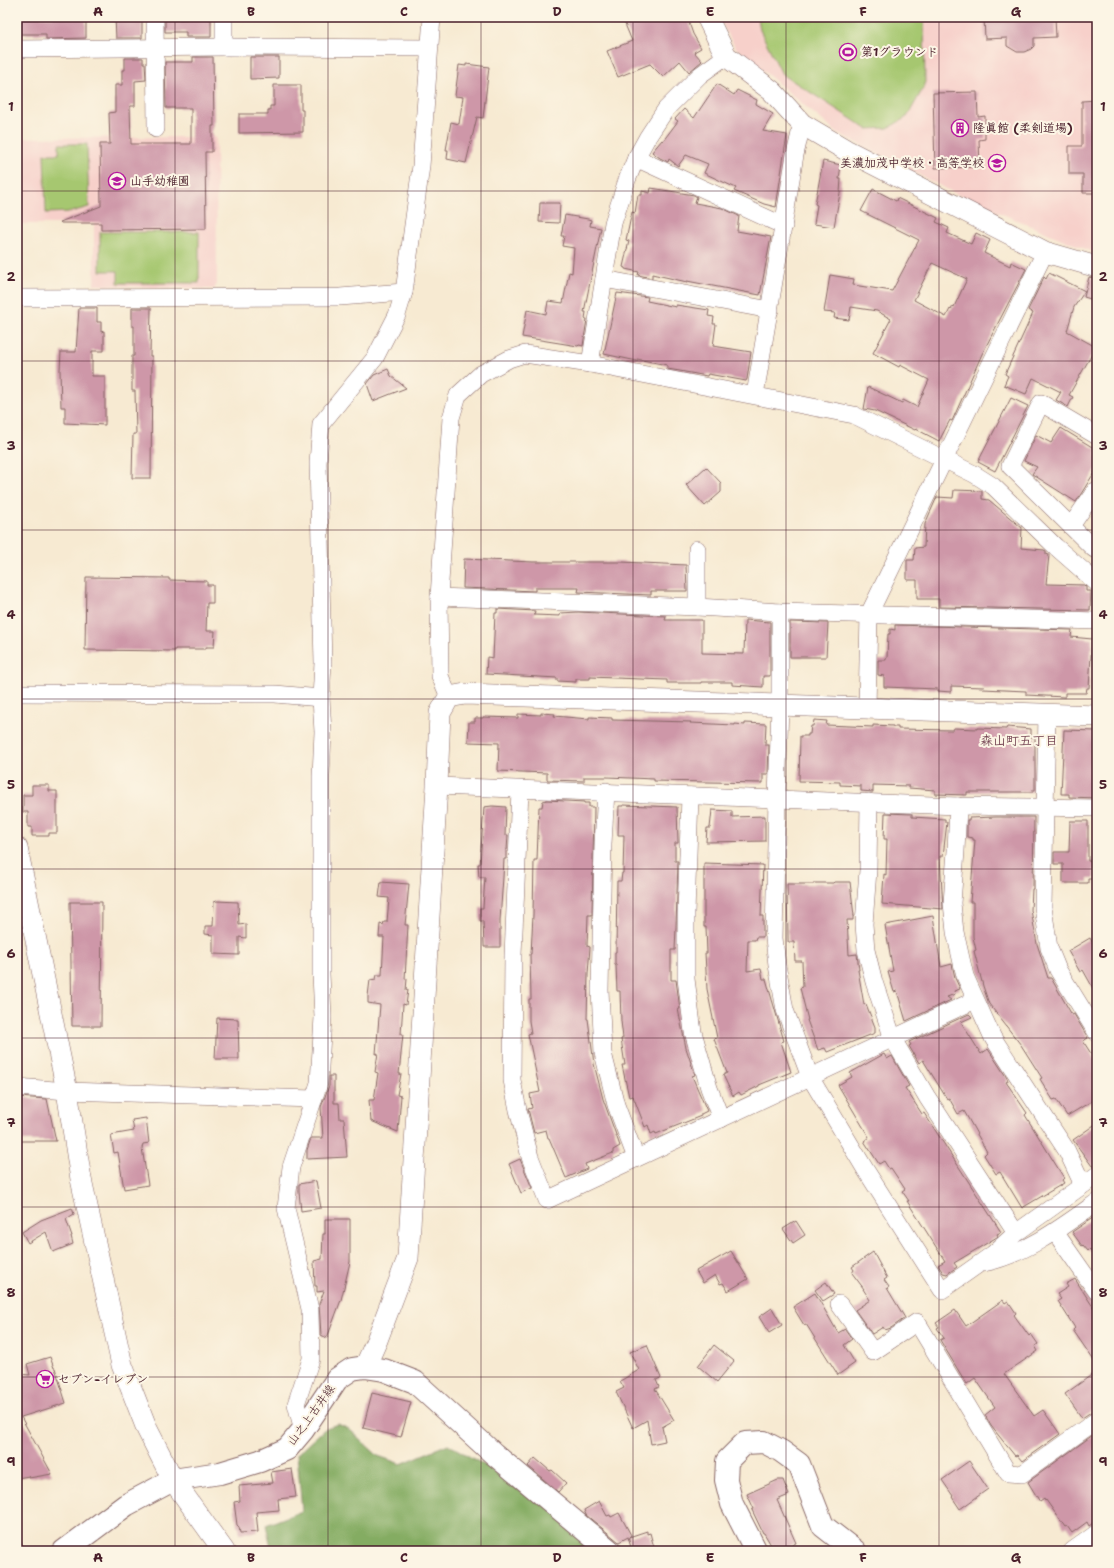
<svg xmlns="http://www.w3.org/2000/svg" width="1114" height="1568" font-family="'Shantell Sans','Klee One',sans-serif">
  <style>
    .built { fill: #f7d0ca }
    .green { fill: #a6c770; stroke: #78734e }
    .forest { fill: #84ac62; stroke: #676646 }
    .building { fill: #ce97a8; fill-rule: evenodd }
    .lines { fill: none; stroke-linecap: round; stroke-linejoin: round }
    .minor-casing { stroke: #876665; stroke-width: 18 }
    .tertiary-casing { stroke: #876665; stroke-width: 22 }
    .secondary-casing { stroke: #876665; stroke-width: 24 }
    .minor { stroke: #fff; stroke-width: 17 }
    .tertiary { stroke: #fff; stroke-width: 21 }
    .secondary { stroke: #fff; stroke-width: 22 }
    .rail-casing { stroke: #4a1f2b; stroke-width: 4.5 }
    .rail { stroke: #fcf5e5; stroke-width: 3; stroke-dasharray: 9; stroke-linecap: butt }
    .grid { fill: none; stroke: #4a1f2b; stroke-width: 1; stroke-opacity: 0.55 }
    .labels { text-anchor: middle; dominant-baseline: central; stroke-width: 4; stroke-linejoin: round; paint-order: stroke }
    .poi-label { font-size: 12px; font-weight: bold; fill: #4a1f2b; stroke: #fcf5e5; text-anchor: start }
    .street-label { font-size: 12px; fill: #4a1f2b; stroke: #fcf5e5 }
    .neighbourhood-label { font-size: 13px; font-weight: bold; fill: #784957; stroke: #fcf5e5 }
    .neatline { fill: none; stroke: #4a1f2b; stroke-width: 1.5 }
    .grid-label { font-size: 13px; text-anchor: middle; font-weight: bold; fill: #4a1f2b }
  </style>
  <rect width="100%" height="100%" fill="#fcf5e5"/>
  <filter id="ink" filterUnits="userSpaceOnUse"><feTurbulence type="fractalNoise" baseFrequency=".025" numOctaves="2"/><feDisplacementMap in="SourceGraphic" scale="8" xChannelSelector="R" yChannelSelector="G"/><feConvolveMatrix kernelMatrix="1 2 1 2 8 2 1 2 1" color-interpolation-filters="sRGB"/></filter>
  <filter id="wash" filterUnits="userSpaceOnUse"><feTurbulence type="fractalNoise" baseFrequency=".012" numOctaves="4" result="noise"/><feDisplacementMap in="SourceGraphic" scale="16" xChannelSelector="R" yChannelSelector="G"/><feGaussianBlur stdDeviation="0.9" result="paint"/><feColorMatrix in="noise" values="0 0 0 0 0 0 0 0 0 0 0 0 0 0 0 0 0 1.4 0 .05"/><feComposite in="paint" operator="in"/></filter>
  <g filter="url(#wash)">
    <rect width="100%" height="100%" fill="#f7ead2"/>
    <g class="built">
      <path d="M718 17H1097V254L958 195 836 132 735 47Z"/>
      <path d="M216 137 217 284 214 289 94 285V224H17V138Z"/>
    </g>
    <g class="green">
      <path d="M758 17H924L925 85 907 117 888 128 867 129 782 74 760 30Z"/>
      <path d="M59 144H87L89 207 71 212 46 213 44 154H59Z"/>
      <path d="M100 232H199V283H118V271H100Z"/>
    </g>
    <path class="forest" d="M338 1424 349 1429 378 1456 401 1464 448 1444 554 1506 590 1551H485L460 1547 452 1551H272L266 1525 302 1511 297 1454 326 1428Z"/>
    <g id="blocks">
      <g class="building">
        <path d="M17 17H86V38L46 39V34H17Z"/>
        <path d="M115 17H134L135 21H142V38H116Z"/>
        <path d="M187 17H210L209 19H211V37H186V32H165V20L187 19Z"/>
        <path d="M622 17H687L693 34 701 48 694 52 702 61 689 72 680 61 663 77 650 64 618 77 607 51 632 41Z"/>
        <path d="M984 17H1055L1056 37 1034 38V46L1031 49 1024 52H1017L1007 46V38L985 39Z"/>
        <path d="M193 57H213L214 126H212V152H205L206 229 101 230V223H61L60 222 101 206 100 144H110L109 113 115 112V85H122V70H125V58H143V63H145L146 80 135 81V106H130L131 144H191V108H166L165 62H193Z"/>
        <path d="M250 57H279V78L250 79Z"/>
        <path d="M466 64 489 67 483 118 477 117 466 163 447 159 448 150H446L451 122 459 124 463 97 455 96 459 65 466 66Z"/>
        <path d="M717 84 734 95 737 90 757 100 756 104 773 114 763 131 787 135 776 207 764 204 734 191 736 188 704 173 708 164 686 155 678 166 669 159 668 162 660 158 652 152 662 140 663 141 678 121 675 119 684 109 694 118Z"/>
        <path d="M274 85H301V110H303V132L239 133V114H268V110H270V106H274Z"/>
        <path d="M977 92 978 117 985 116V139L979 140 980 167 935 168 933 93Z"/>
        <path d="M1097 100V193H1083V174H1069V146H1082V101Z"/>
        <path d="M823 161 841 165 839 179H841L840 193 834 227 814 224 817 205 815 204Z"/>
        <path d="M651 188 694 195 697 197 695 203 722 208 739 216 737 231 771 237 760 295 687 281V282L652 274V278L638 275 639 272 625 269V268L623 267 629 241 626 240 632 212 635 213 638 195H642V191L650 193Z"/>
        <path d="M873 189 896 201 897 198 938 218 936 222 949 228 947 233 971 244 976 233 990 240 984 253 1010 266 1011 262 1026 269 982 354 952 421 950 420 939 441 916 429 915 430 875 411 864 409 868 387 902 403 903 400 917 407 929 380 900 365 899 367 873 353 891 319 877 311 851 307 849 320 834 318 835 313 824 312 830 275 854 279 853 285 892 291 919 240 861 211ZM932 263 967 279 954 307 953 306 951 310 950 309 946 317 914 300Z"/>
        <path d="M540 203H560L559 223 539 222Z"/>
        <path d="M565 215 588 219 591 220 590 226 601 228 584 312H586L585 319H587L583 346 579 345 578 346 522 337 527 310 546 314 548 301 563 303 569 272 572 273 574 248 562 246 564 236H561Z"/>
        <path d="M1049 273 1085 291 1074 307 1067 331 1096 347 1069 395 1073 397 1068 407 1056 400 1061 392 1033 378 1026 394 1004 385 1008 376 1005 374 1033 313 1028 310 1044 277 1046 279Z"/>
        <path d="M1089 277 1097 279V301L1084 297Z"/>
        <path d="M617 293 648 297 647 301 676 307V305L709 310 708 316 714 317 713 324H716L713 346 751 352 747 379 746 381 708 374 707 376 680 371 667 369V365L637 359V361L604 354Z"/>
        <path d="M79 308H97V322H101V332L104 331V351H92V376H105V425L65 423V407H61L60 370 61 352H76Z"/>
        <path d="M132 308H151L150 356H152L151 478H132L133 434H136L135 391H132V356H134V326H132Z"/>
        <path d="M388 369 391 376 406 388 373 401 367 384 374 375Z"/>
        <path d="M1011 398 1028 406 995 471 978 462Z"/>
        <path d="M1061 428 1097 450V468L1076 502 1032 474 1037 467 1024 461 1036 435 1051 443Z"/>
        <path d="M706 467 721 483V492L705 506 686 485Z"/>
        <path d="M954 490 982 491V499L989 500 1022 528 1021 548 1044 550 1046 551V554L1049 555 1046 584 1084 585 1086 587V591H1091L1090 610 939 607V599H917V580H907V560H914L915 548 924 547 925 524 937 497 953 498Z"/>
        <path d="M464 559 533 562H621L686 565 687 591H651V595L578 592 579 588H535V591L463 588Z"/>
        <path d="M86 577 169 578V580L207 581V585H213V603H207L206 631H215L214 647H206V649H175V651L85 650Z"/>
        <path d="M497 609 535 611 534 615 560 616V613L578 612 666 616 665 620H702V653L744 654 745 620 770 622V676H763V687L732 685V682H701V683H667V680L590 677V679H576V682L557 681V678L486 674 487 657 493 658 495 613H497Z"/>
        <path d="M790 622 828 623 826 657H790Z"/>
        <path d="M895 625 1072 630 1071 637 1092 639 1089 688H1087L1086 693H1065V697L1026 695V691L983 689 984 687 951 686V692L938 691V689L884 687V676L878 675V660H886V658H887L888 634H890V629L895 630Z"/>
        <path d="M541 713 555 714 554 716 589 719V717L612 718V720L691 722 690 723 735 725V724L745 725V723L766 724 765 745H769L768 774H763V783L654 781V779L607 777H584V781L547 780V773L498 771 499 743 468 742 469 722H475V718H483V717L518 718V714L541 715Z"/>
        <path d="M814 720 827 721 826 725 873 727V725L893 726V727H898V729L953 730 954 728 977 729V728L1006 729 1007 727 1031 729V737H1035V790H1032L1033 792H967V795L935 794V790L909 788V786L873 785V792L861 791V786L840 785V782L799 781 800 736H808V734H810L811 726H813Z"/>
        <path d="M1064 730 1097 731V798L1069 797V794H1061Z"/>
        <path d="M32 785H49V791H57V833H49V836H32V827H28V812H23V795H32Z"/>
        <path d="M547 800 584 802V803H589V807H594L592 915H588L587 946 590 947 588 974 587 1019H588L594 1064 603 1099 620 1146 613 1150V1153L585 1164 587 1169 566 1178 549 1138H548L546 1130 534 1133 528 1109 532 1108 530 1094 540 1092 528 1034 531 1033 529 1021V999H531L530 954H531L533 915 534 860H537L539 807H542L543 801Z"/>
        <path d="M623 805 677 807 678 843H675V861H678L676 928 675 950H671V980H676L680 1009H678L686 1048 695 1075 692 1076 707 1111 701 1114V1116L656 1134 655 1132 651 1134 648 1125 645 1127 633 1096 629 1097 622 1065H625L621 1039 623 1038 621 1021 620 991H617L616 965H615V952H616L617 881H621L622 873H623L624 835H618L619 806H623Z"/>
        <path d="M492 806 506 807 505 835H508L507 850H506V859H504L503 877 500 920V947H484L483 921H480V908H483L485 877H479L478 864H480L484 807Z"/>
        <path d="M712 810 732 811V817L765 816V841L706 842 707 828H710Z"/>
        <path d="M885 813 912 814V817L945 819V822H947L943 856H940L943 909 882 904 884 874 886 875 887 839H884Z"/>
        <path d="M996 817H1034L1033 889H1032L1031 910 1037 944 1048 978H1051L1072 1015 1074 1014 1088 1038 1083 1041 1097 1063V1098L1067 1116 1056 1099 1053 1100 1040 1079 1042 1078 1021 1045 989 1004 983 986 974 951 976 950 973 937V902H970L975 840H973V838L967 837V820H969V818Z"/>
        <path d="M1070 821H1088V861L1095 862 1094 879H1088V883H1063V864H1054V852H1069Z"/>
        <path d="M704 863 763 865 761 916H763V937H756L755 940H748L747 971 761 969 763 979H766L784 1041 781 1042 791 1072 759 1085V1086L741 1095 739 1092 733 1096 723 1075 727 1073 714 1039 717 1038 707 989 705 953H707L706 927H704Z"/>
        <path d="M381 882 409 884 405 925H408L405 979H407L406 990H408L406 1005 403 1004 401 1034H403L399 1074H401L397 1095 401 1096 398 1132 371 1121 369 1100H374L378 1073 375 1072 378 1053 376 1054 380 1005 368 1003V996L370 980 376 979 377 975H382L384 937H379L380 924 383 925 384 922H387L389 898 379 897Z"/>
        <path d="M834 882H850L854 916H853V920H847L849 955 857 954 859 970H858L864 1005 866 1004 875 1027V1033L827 1052 825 1048 818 1050 807 1020H808L800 988 803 987 802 961H795L794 942H788L787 884H814L813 883H833Z"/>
        <path d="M217 901 238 902 239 925 246 924V938L239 937V955L213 954V935L205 934V926H213L214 902Z"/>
        <path d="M70 902H102L101 1026H72Z"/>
        <path d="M933 916 941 967 952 964 955 978 960 989 954 991 955 994 947 997 951 1000 906 1021 897 991 894 992 888 972 893 971 885 925Z"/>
        <path d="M1090 938 1097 951V995L1083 970 1080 972 1068 951Z"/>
        <path d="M969 1014 972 1017 961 1022 981 1054 988 1049 1007 1078 1008 1081 1006 1082 1027 1113 1025 1115 1064 1178 1062 1180 1064 1183 1022 1208 1000 1172 996 1174 984 1155 987 1152 964 1111 958 1114 949 1098 947 1099 923 1060 919 1063 909 1046 911 1045 909 1042Z"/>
        <path d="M217 1018 238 1019 239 1059H215Z"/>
        <path d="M884 1054 887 1059 892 1056 909 1086 905 1088 922 1114 924 1113 1001 1232 997 1234 998 1236 997 1237 954 1263 957 1267 947 1274 943 1273 938 1265 945 1261 907 1201H909L902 1191 905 1189 891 1168 889 1169 884 1161 879 1164 864 1141 869 1137 838 1085 852 1077 850 1073Z"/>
        <path d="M329 1076H334V1103H339L340 1119H344L347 1157 307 1159V1150L311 1138H323L321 1107 329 1086Z"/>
        <path d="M17 1097 47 1099 56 1141H17Z"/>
        <path d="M146 1118 149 1143 143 1144 142 1148 148 1185 124 1189 118 1152 114 1153 111 1135 134 1131 132 1120Z"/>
        <path d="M1097 1123V1165L1092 1166 1073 1140Z"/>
        <path d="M520 1159 532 1188 521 1193 509 1164Z"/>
        <path d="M316 1181 321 1208 301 1211 299 1192V1184Z"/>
        <path d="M72 1208 74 1214 66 1219 72 1236H71L73 1244 53 1252 46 1232 28 1243 22 1232 41 1220Z"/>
        <path d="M1097 1215V1260L1090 1249 1088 1251 1083 1245 1082 1246 1072 1232Z"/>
        <path d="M325 1219H350V1262L341 1300 327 1338 321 1335 319 1304 324 1291 317 1292V1286H315L314 1261 322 1259 323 1234H325Z"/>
        <path d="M796 1221 805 1235 793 1243 783 1229Z"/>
        <path d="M731 1251 748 1279 728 1291 723 1283 720 1284 715 1275 703 1283 696 1271Z"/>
        <path d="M873 1252 887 1278 884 1280 889 1287 887 1288 905 1318 891 1328 885 1330 883 1327 872 1334 855 1310 870 1300 863 1289H864L852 1273 854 1270 852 1267Z"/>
        <path d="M1075 1279 1097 1313V1365L1073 1330 1075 1328 1058 1301 1061 1299 1057 1294 1068 1287 1066 1284Z"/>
        <path d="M826 1282 834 1294 823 1301 815 1290Z"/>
        <path d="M815 1293 838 1333 845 1329 852 1339 844 1345 855 1363 838 1375 806 1324 804 1325 793 1307Z"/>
        <path d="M1003 1300 1005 1303 1008 1301 1016 1313 1014 1315 1029 1336 1031 1334 1038 1344 1035 1346 1038 1351 1004 1374 1034 1416 1043 1410 1060 1434 1022 1461 1017 1455 1015 1456 991 1426 985 1415 995 1407 975 1378 967 1384 963 1378 940 1340 944 1338 937 1328 939 1327 936 1323 955 1310 966 1326Z"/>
        <path d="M772 1308 782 1325 769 1333 759 1317Z"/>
        <path d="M647 1345 661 1378 656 1380 659 1387 655 1389 674 1420 662 1427 665 1441 651 1444 647 1420 633 1428 616 1392 624 1388 620 1381 639 1370 630 1352Z"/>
        <path d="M714 1345 734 1361 717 1382 698 1366Z"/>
        <path d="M50 1357 54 1368H55L66 1403 21 1417 52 1474 29 1478V1476L17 1478V1374L30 1375 27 1364Z"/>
        <path d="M1097 1371V1410L1091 1412 1082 1418 1065 1394Z"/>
        <path d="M372 1393 411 1402 401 1437 363 1428Z"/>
        <path d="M1097 1432V1520L1089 1526 1087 1522 1072 1533 1067 1526 1065 1527 1046 1500 1045 1501 1044 1499 1040 1502 1028 1482Z"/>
        <path d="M535 1458 550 1471 552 1470 566 1483 558 1492 528 1466Z"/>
        <path d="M969 1461 988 1489 960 1509 952 1497 953 1496 942 1480Z"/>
        <path d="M292 1469 296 1497 278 1499 279 1510 256 1512 258 1532 240 1533 239 1527 237 1525 234 1502 240 1501 239 1486 273 1483 271 1472Z"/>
        <path d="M778 1480H783L789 1495 777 1500 796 1543 782 1550 781 1547 774 1550 764 1533H763L752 1510 754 1509 747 1494Z"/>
        <path d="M599 1501 607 1516 610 1515 611 1517 619 1513 631 1535 629 1537 647 1531V1534L650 1533 655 1551H632L628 1537 619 1542 586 1515 584 1510Z"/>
      </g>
    </g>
  </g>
  <g filter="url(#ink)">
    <use href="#blocks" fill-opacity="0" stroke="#876665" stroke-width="1"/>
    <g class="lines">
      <defs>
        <g id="minor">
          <path d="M155 17 156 129"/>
          <path d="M224 47V17"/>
          <path d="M17 49 224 47 429 48"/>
          <path d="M636 158 784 226"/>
          <path d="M604 279 770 310"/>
          <path d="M17 298 340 297 404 292"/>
          <path d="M590 364 613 223 627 180 636 158 647 138 666 109 700 75 726 56"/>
          <path d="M755 395 795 155 802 124"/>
          <path d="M1097 436 1041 403 1010 466 1094 549H1097"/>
          <path d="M1071 526 1095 491 1097 492"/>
          <path d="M697 549V607"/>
          <path d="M439 597 697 607 780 612 1097 621"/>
          <path d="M780 612V705L777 798 774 938 777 965 785 1010 810 1077 865 1169 942 1290 993 1254 1016 1233 1097 1175"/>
          <path d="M17 693 275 694 321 698"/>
          <path d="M449 697 440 676 439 597 451 418 458 395 481 374 509 359 525 354 590 364 854 415 974 474 993 486 1056 547 1097 583"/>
          <path d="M867 708 869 614 1045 252"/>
          <path d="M1047 715 1043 907 1049 948 1058 970 1097 1033"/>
          <path d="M437 786 958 806 1097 808"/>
          <path d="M520 790 513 955 512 1080 518 1110 530 1157 547 1200 975 1000"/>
          <path d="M606 791 603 844 600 990 603 1053 616 1105 636 1158"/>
          <path d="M690 796 686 913V979L693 1032 709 1088 721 1119"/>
          <path d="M869 802 868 870 864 924 866 950 874 982 893 1039 927 1097 1016 1233"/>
          <path d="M958 806 956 851 952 903 955 932 965 976 993 1038 1067 1151 1083 1185"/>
          <path d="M17 1087 67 1091 314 1099"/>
          <path d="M1055 1232 1097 1292"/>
          <path d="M984 1263C1026 1254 1062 1227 1097 1202"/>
          <path d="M839 1304 873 1352 917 1322 1008 1473 1022 1474 1097 1420"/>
          <path d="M303 1430 296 1404 311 1359 310 1309 286 1208 291 1167 319 1083 323 1017 321 974V776L323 732 321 698 323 663 318 463 321 424 375 358 397 315 404 292 421 166 432 17"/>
          <path d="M1072 1551 1097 1533"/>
        </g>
        <g id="tertiary">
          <path d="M707 17 726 56 772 91 802 124 846 150 1045 252 1097 267"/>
          <path d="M17 848 67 1091 81 1179 122 1365 147 1429 173 1480 224 1551"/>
          <path d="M365 1367 377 1340 408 1258 437 786 440 713 449 697 465 694 1097 716"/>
        </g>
        <g id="secondary">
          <path d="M64 1551 126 1505 173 1480 220 1473 260 1461 287 1449 303 1430 337 1379 352 1369 365 1367 384 1370 415 1382 494 1454 610 1551"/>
          <path d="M756 1551 732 1504 726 1480 727 1461 745 1443 764 1442 781 1451 799 1464 823 1526 855 1551"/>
        </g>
      </defs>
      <use href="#minor" class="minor-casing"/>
      <use href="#tertiary" class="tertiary-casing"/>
      <use href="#secondary" class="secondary-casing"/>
      <use href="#minor" class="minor"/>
      <use href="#tertiary" class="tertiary"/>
      <use href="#secondary" class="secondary"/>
      <defs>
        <path id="rail" d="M17 1540 24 1551"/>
      </defs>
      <use href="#rail" class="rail-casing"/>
      <use href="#rail" class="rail"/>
    </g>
  </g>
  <path class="grid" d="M175 17V1551M328 17V1551M481 17V1551M633 17V1551M786 17V1551M939 17V1551M17 191H1097M17 361H1097M17 530H1097M17 699H1097M17 869H1097M17 1038H1097M17 1207H1097M17 1377H1097"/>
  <defs>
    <symbol id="stadium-ring" viewBox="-11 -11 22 22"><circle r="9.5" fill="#fcf5e5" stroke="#b5179e" stroke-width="1.5"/><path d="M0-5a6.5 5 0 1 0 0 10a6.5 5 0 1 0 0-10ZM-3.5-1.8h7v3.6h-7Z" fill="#b5179e"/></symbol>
    <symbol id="building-ring" viewBox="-11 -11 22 22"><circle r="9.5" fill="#fcf5e5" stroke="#b5179e" stroke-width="1.5"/><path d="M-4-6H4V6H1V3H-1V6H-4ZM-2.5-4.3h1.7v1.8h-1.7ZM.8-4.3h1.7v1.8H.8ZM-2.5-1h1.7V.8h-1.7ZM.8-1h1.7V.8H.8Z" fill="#b5179e"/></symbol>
    <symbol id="school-ring" viewBox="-11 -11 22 22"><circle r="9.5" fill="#fcf5e5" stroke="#b5179e" stroke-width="1.5"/><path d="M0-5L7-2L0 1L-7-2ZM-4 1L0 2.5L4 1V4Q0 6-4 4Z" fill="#b5179e"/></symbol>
    <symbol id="supermarket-ring" viewBox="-11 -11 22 22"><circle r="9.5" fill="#fcf5e5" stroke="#b5179e" stroke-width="1.5"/><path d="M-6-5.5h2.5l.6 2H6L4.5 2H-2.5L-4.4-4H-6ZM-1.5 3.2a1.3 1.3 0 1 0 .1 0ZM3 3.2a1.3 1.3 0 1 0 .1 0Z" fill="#b5179e"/></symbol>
  </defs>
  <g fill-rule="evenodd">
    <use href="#stadium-ring" x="838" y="42" width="20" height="20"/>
    <use href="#building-ring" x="950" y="118" width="20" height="20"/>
    <use href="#school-ring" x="987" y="153" width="20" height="20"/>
    <use href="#school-ring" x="107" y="171" width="20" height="20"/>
    <use href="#supermarket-ring" x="35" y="1369" width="20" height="20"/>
  </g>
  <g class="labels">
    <g class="poi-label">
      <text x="861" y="52">第1グラウンド</text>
      <text x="973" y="128">隆眞館 (柔剣道場)</text>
      <text x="984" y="163" text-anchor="end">美濃加茂中学校・高等学校</text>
      <text x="130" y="181">山手幼稚園</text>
      <text x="58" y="1379">セブン-イレブン</text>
    </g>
    <g class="street-label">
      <text transform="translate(311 1415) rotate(-54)">山之上古井線</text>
    </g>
    <g class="neighbourhood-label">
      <text x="1019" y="740">森山町五丁目</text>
    </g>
  </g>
  <rect width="1114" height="1568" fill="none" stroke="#fcf5e5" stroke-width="44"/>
  <rect x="22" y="22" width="1070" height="1524" class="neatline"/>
  <g class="grid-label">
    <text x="98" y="16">A</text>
    <text x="251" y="16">B</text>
    <text x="404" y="16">C</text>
    <text x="557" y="16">D</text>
    <text x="710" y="16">E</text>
    <text x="863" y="16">F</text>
    <text x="1016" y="16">G</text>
    <text x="11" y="111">1</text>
    <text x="1103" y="111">1</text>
    <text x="11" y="281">2</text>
    <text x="1103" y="281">2</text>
    <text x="11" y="450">3</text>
    <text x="1103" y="450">3</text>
    <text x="11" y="619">4</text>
    <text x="1103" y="619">4</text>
    <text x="11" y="789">5</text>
    <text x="1103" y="789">5</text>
    <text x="11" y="958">6</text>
    <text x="1103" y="958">6</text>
    <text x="11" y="1127">7</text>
    <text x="1103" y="1127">7</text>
    <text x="11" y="1297">8</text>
    <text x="1103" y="1297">8</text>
    <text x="11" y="1466">9</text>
    <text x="1103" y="1466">9</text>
    <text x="98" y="1562">A</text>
    <text x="251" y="1562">B</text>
    <text x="404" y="1562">C</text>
    <text x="557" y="1562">D</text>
    <text x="710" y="1562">E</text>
    <text x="863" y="1562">F</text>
    <text x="1016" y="1562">G</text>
  </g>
</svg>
